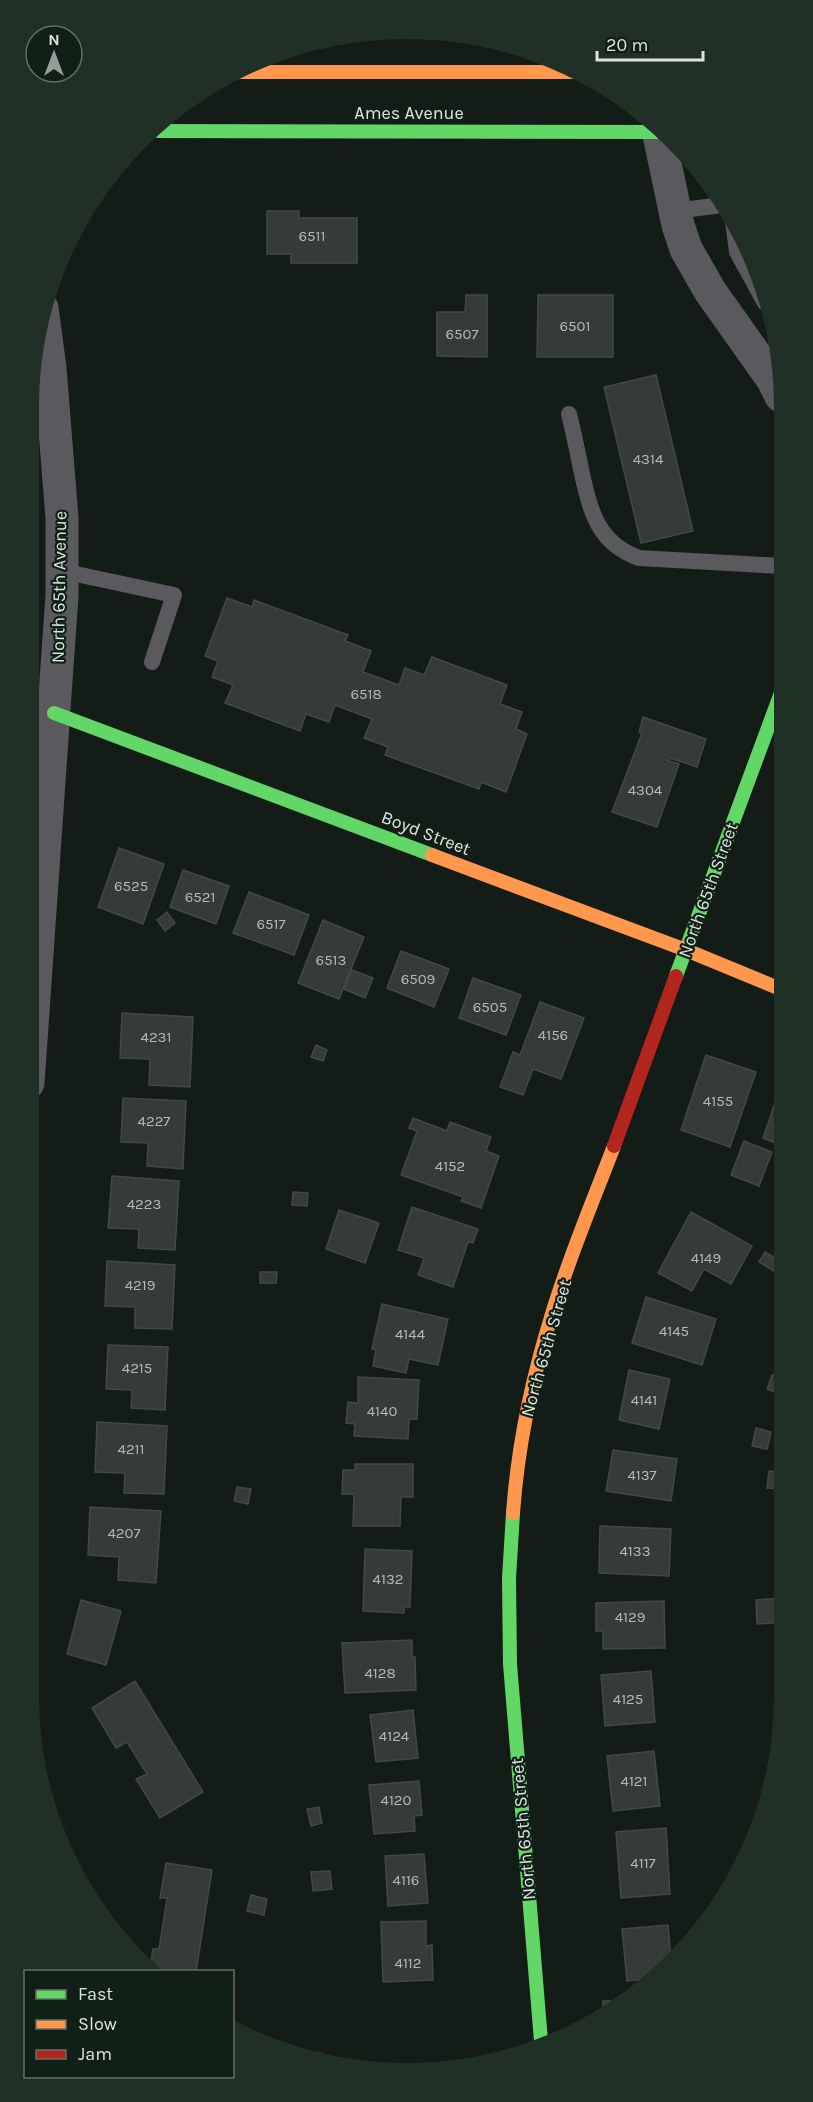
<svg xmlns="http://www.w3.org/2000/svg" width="813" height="2102" font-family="Karla,sans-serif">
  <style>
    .building { fill: #353c38; stroke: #424945; stroke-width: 1.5 }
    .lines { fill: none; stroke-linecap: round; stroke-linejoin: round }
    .lane { stroke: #59595e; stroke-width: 16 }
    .street { stroke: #59595e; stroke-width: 33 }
    .fast { stroke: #63d668; stroke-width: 14 }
    .slow { stroke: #ff974d; stroke-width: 14 }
    .jam { stroke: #b3261e; stroke-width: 14 }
    .labels { text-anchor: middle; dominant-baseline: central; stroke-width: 4.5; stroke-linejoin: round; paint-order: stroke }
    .number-label { font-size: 15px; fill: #b2bbb4 }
    .street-label { font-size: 18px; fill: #dbe5de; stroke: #112017 }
  </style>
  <rect width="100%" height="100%" fill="#141c18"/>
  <g class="building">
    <path d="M267 211H299V218H357V263H291V254H267Z"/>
    <path d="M466 295H487V357L437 356V312H465Z"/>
    <path d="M538 295H613V357H537Z"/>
    <path d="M656 375 693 531 641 543 604 387Z"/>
    <path d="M227 598 252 607 254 600 348 635 345 641 371 651 363 672 399 685 405 668 424 675 432 657 507 685 500 704 522 712 516 729 527 734 506 792 481 782 479 789 385 755 388 747 364 738 372 719 335 705 329 722 306 714 300 731 225 703 233 685 212 677 218 661 205 656Z"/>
    <path d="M643 717 706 739 697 767 670 758 669 761 679 764 657 827 612 812 642 733 639 732Z"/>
    <path d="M119 848 164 864 143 924 98 907Z"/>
    <path d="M183 870 229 886 216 924 170 907Z"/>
    <path d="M249 892 309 915 294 955 233 933Z"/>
    <path d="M167 912 175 923 165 931 157 920Z"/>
    <path d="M323 920 364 937 339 999 298 983Z"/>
    <path d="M401 951 449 969 434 1007 387 988Z"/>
    <path d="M352 970 373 978 365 998 344 989Z"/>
    <path d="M473 978 521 995 506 1035 459 1018Z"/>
    <path d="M540 1002 584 1018 561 1079 533 1069 523 1095 500 1087 513 1052 520 1055Z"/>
    <path d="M122 1013 193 1017 190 1087 149 1085 150 1059 120 1058Z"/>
    <path d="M316 1045 327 1050 323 1061 311 1057Z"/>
    <path d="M706 1055 756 1072 730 1147 681 1130Z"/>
    <path d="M123 1098 186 1101 183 1169 147 1166 148 1143 121 1142Z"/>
    <path d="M776 1100 783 1103V1146L763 1138Z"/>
    <path d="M413 1118 447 1131 450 1122 491 1137 486 1151 499 1156 481 1208 461 1201 463 1197 401 1175 417 1131 409 1128Z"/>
    <path d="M744 1141 772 1152 759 1186 731 1175Z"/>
    <path d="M112 1176 179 1181 175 1250 138 1248 139 1229 108 1228Z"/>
    <path d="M293 1192 308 1193 307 1206 292 1205Z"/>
    <path d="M412 1207 478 1229 473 1243 468 1242 453 1287 418 1275 424 1258 398 1250Z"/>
    <path d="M339 1210 379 1223 365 1263 326 1249Z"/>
    <path d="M691 1212 752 1246 731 1284 704 1269 692 1291 658 1273Z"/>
    <path d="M765 1252 780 1261 774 1271 759 1262Z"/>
    <path d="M107 1261 175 1265 172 1329 135 1328V1307L105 1306Z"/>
    <path d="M260 1272H277L276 1283H260Z"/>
    <path d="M646 1297 716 1319 702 1365 632 1343Z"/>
    <path d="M382 1304 448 1319 438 1365 409 1359 406 1373 373 1366 376 1350 372 1349Z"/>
    <path d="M108 1345 168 1347 165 1410 131 1408 132 1390 106 1389Z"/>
    <path d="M629 1370 670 1379 659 1429 619 1420Z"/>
    <path d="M772 1375 784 1379 783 1395 767 1389Z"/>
    <path d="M358 1377 419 1380 417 1419H409L408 1439 354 1436 355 1424 346 1423 348 1402 358 1403Z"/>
    <path d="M97 1422 167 1426 164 1494 124 1493 125 1473 95 1472Z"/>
    <path d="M756 1428 771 1432 767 1449 752 1446Z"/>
    <path d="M613 1450 677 1459 671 1501 606 1491Z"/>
    <path d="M355 1464H413V1497H401L400 1526H353L354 1494H342L343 1470H355Z"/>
    <path d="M769 1471 784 1473V1489L767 1488Z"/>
    <path d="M237 1487 251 1489 248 1504 234 1501Z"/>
    <path d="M90 1507 161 1511 156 1583 118 1580 119 1557 88 1555Z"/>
    <path d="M600 1526 671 1529 669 1576 599 1573Z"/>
    <path d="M365 1549 412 1551 410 1607H404V1613L363 1611Z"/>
    <path d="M784 1598V1622L757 1624 756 1600Z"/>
    <path d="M81 1600 121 1611 106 1665 67 1654Z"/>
    <path d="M664 1601 665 1648 603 1649V1631H596V1603Z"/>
    <path d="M412 1640V1657H415L416 1690 345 1693 342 1643Z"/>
    <path d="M651 1671 655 1722 605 1726 601 1675Z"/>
    <path d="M135 1681 203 1792 160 1818 136 1779 147 1774 127 1742 116 1748 92 1708Z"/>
    <path d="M413 1710 418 1758 376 1762 370 1715Z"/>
    <path d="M654 1751 660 1806 613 1811 607 1756Z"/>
    <path d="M419 1781 422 1815 414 1816 415 1831 374 1834 369 1785Z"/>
    <path d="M319 1807 322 1823 311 1826 307 1809Z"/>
    <path d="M666 1828 670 1894 621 1898 616 1832Z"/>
    <path d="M424 1854 428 1903 388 1906 385 1856Z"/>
    <path d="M166 1863 212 1870 196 1972H155L150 1967 153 1949H159L167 1898H160Z"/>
    <path d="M330 1871 332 1889 313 1891 311 1872Z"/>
    <path d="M251 1895 267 1899 264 1915 247 1911Z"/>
    <path d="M426 1921V1946L432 1945 433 1980 383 1982 381 1922Z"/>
    <path d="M668 1925 671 1959 649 1979 627 1981 622 1929Z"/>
    <path d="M603 2001H618V2008L603 2016Z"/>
    <path d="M305 2053H320V2058Z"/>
  </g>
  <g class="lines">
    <g class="lane">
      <path d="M675 211 722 205"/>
      <path d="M733 221 737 252 765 303"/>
      <path d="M569 414C574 434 578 454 582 474 591 513 598 543 639 558L782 566"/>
      <path d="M62 571 174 595 152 662"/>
    </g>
    <g class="street">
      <path d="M658 130 678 225 686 249 710 291 773 380 781 396"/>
      <path d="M28 1083 62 595V518L50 368 42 308"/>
    </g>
    <g class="fast">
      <path d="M158 131 659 132"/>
      <path d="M54 713 432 855"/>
      <path d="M676 976 782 690"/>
      <path d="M513 1513 509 1578 510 1664 541 2041"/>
    </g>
    <g class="slow">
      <path d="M239 72H577"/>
      <path d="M432 855 686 950 783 990"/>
      <path d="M513 1513C518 1445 532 1378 552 1314 569 1257 593 1201 614 1146"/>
    </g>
    <path class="jam" d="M614 1146 676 976"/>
  </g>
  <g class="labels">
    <g class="number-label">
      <text x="312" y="236">6511</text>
      <text x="575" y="326">6501</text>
      <text x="462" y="334">6507</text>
      <text x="648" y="459">4314</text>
      <text x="366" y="694">6518</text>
      <text x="645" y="790">4304</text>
      <text x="131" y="886">6525</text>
      <text x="200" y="897">6521</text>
      <text x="271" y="924">6517</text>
      <text x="331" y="960">6513</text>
      <text x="418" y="979">6509</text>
      <text x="490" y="1007">6505</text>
      <text x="553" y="1035">4156</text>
      <text x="156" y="1037">4231</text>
      <text x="718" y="1101">4155</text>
      <text x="154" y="1121">4227</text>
      <text x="450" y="1166">4152</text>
      <text x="144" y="1204">4223</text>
      <text x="706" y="1258">4149</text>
      <text x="140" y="1285">4219</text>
      <text x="674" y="1331">4145</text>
      <text x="410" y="1334">4144</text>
      <text x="137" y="1368">4215</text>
      <text x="644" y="1400">4141</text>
      <text x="382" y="1411">4140</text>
      <text x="131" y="1449">4211</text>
      <text x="642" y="1475">4137</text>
      <text x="124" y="1533">4207</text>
      <text x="635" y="1551">4133</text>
      <text x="388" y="1579">4132</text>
      <text x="630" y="1617">4129</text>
      <text x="380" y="1673">4128</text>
      <text x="628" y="1699">4125</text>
      <text x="394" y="1736">4124</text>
      <text x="634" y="1781">4121</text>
      <text x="396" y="1800">4120</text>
      <text x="643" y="1863">4117</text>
      <text x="406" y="1880">4116</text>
      <text x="408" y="1963">4112</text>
    </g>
    <g class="street-label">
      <text x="409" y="113">Ames Avenue</text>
      <text transform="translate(59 587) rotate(-89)">North 65th Avenue</text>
      <text transform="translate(426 833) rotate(21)">Boyd Street</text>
      <text transform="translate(708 890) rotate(-70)">North 65th Street</text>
      <text transform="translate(546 1348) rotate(-74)">North 65th Street</text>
      <text transform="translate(523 1829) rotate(-95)">North 65th Street</text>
    </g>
  </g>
  <path d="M0 0H813V2102H0ZM406 39H407A367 367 0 0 1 774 406V1696A367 367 0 0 1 407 2063H406A367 367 0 0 1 39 1696V406A367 367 0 0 1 406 39Z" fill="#213027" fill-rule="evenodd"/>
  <rect x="24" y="1970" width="210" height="108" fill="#112017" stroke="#626f67" stroke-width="1.5"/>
  <rect x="36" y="1990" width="30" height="9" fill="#63d668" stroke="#626f67" stroke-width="1.5"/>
  <text x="78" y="2000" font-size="18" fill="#dbe5de">Fast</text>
  <rect x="36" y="2020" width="30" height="9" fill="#ff974d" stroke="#626f67" stroke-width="1.5"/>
  <text x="78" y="2030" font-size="18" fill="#dbe5de">Slow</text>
  <rect x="36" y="2050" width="30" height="9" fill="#b3261e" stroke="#626f67" stroke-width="1.5"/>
  <text x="78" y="2060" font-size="18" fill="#dbe5de">Jam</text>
  <g transform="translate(54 54)"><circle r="28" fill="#112017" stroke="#626f67" stroke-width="1.5"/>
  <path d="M0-4.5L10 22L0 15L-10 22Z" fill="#959f99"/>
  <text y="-9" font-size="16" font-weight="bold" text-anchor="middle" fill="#dbe5de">N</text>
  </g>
  <path d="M597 51v9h106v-9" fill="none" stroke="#dbe5de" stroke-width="3"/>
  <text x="606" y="51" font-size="18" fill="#dbe5de" stroke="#112017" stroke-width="4.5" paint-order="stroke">20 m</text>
</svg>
